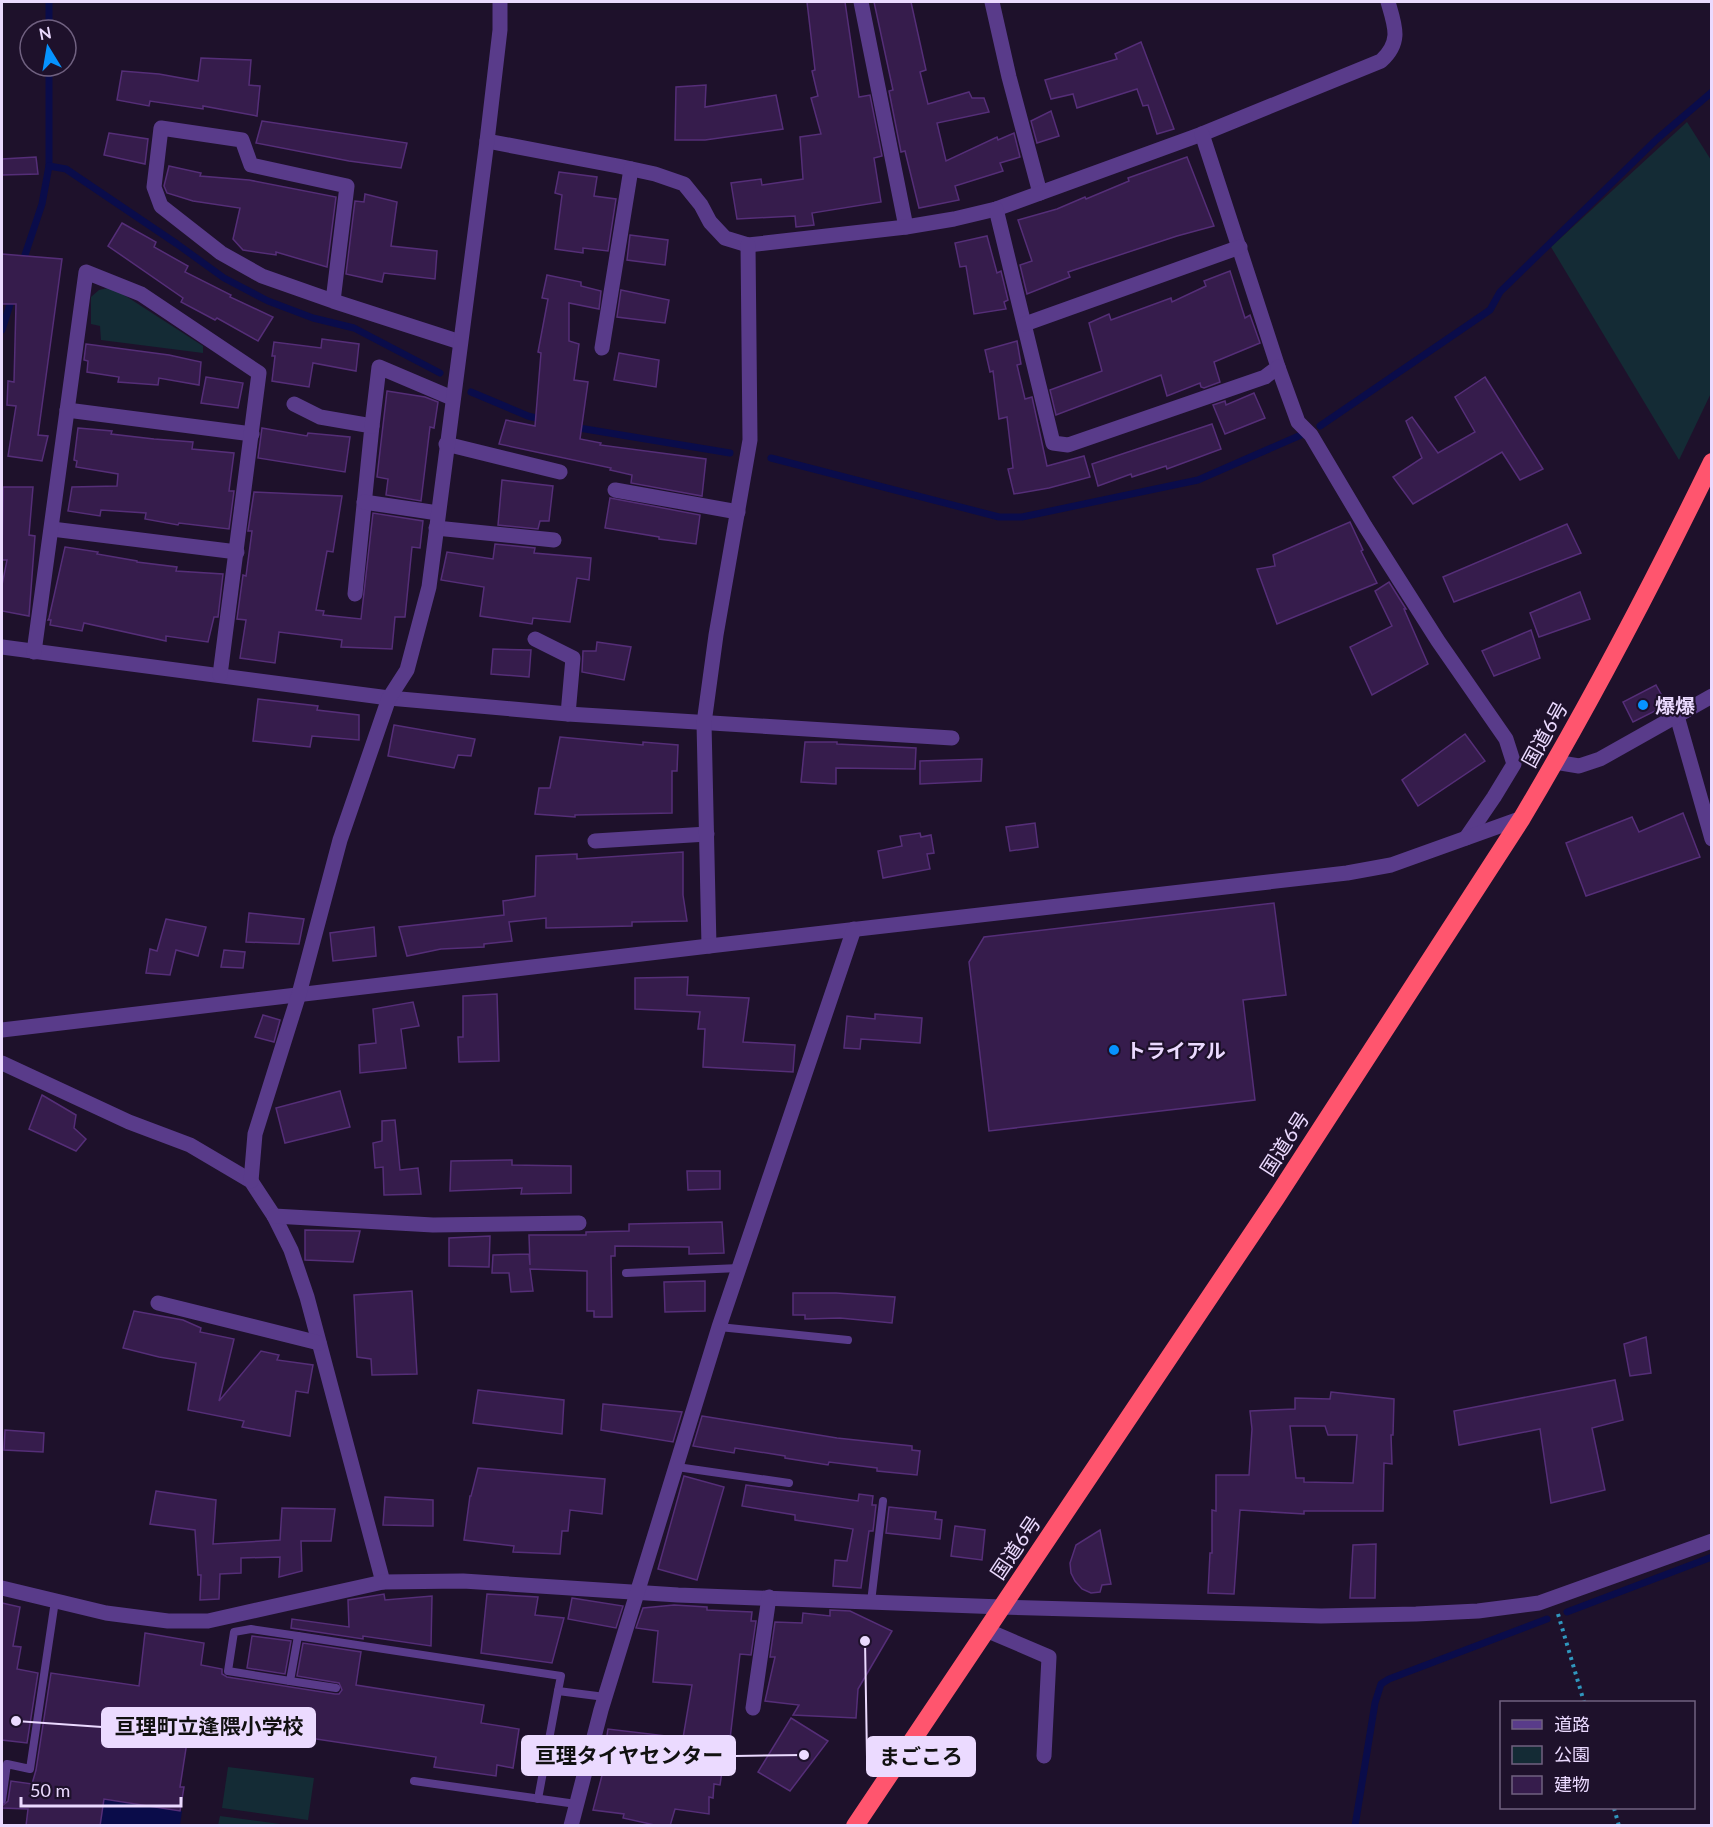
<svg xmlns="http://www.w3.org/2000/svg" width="1713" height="1827" font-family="Lato,'Noto Sans JP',sans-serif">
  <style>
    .green { fill: #142b35 }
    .water { fill: #0a0c4a }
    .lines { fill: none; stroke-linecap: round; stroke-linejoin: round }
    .stream { stroke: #0a0c4a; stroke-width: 7 }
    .building { fill: #361c4c; stroke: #552e78; stroke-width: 1.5; fill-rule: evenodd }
    .path { stroke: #3097be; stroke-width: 4; stroke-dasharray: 3 4.5; stroke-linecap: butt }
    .lane { stroke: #593b8a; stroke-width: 8 }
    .street { stroke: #593b8a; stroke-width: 15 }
    .highway { stroke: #ff556e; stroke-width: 18 }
    .poi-dot { fill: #0693ff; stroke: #1e112b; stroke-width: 2 }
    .labels { text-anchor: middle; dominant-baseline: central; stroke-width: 4.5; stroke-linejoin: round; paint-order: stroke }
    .poi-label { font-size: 20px; font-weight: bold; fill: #ebdaff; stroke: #1e112b; text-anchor: start }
    .street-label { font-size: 20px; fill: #ebdaff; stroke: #1e112b }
    .leader { fill: none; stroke: #ebdaff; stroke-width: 2 }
    .callout-dot { fill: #ebdaff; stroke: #1e112b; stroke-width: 2 }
    .callout { fill: #ebdaff; stroke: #ebdaff; stroke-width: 2 }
    .callout-label { font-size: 21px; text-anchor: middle; font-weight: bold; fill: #111 }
  </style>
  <rect width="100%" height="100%" fill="#1e112b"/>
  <g class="green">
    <path d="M1687 122 1711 160 1712 391 1679 460 1551 247Z"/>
    <path d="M108 288 118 291 203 346V353L101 340 100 326 91 324V297L99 290Z"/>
    <path d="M228 1767 314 1778 308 1820 222 1808Z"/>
    <path d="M220 1816 288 1825H218Z"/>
  </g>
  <path class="water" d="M104 1799 182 1811 180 1825 100 1826Z"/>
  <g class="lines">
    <g class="stream">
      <path d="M49 30V2"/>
      <path d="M49 66V166"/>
      <path d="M22 264 42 204 49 166 66 169 177 244 224 278 268 301 313 318 354 328 440 373"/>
      <path d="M2 330 12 298"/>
      <path d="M471 392 528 416 544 420"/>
      <path d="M1320 426 1490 310 1500 292 1657 139 1712 92"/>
      <path d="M573 427 730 453"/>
      <path d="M771 458 999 517H1022L1198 480 1301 435"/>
      <path d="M1567 1612 1712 1557"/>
      <path d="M1355 1826 1375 1703 1381 1684 1389 1679 1547 1619"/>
    </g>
  </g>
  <g class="building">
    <path d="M807 2H845L859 97 870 95 882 156 874 158 881 202 812 213 814 225 796 227 795 216 737 219 731 183 761 179 762 185 803 179 800 137 821 134 811 98 818 96 812 71 815 70Z"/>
    <path d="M874 2H911L926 70 920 72 928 104 969 92 972 98H984L989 112 937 123 946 161 997 137 998 140 1014 133 1020 157 1000 163 1003 171 955 186 959 200 919 208 905 151 901 152 889 91 893 90Z"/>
    <path d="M1141 42 1174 129 1157 134 1148 105 1143 106 1137 89 1077 108 1073 94 1051 99 1045 80 1117 59 1115 54Z"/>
    <path d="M201 58 251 60 249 85 260 86 257 116 203 106V109L150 101 149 106 117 100 122 71 159 74 198 81Z"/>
    <path d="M706 85 705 107 776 95 783 129 705 140H675L676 87Z"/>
    <path d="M1051 111 1059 136 1037 143 1031 121Z"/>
    <path d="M262 121 407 143 401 168 349 161 256 143Z"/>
    <path d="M109 133 148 139 145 164 104 155Z"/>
    <path d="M36 157 38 174 2 175V159Z"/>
    <path d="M1187 157 1214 226 1177 236 1068 272 1070 277 1027 294 1020 265 1032 261 1018 220 1057 209 1085 197 1086 199 1129 181 1128 178Z"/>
    <path d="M169 166 201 173 200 176 249 180 336 197 327 267 276 252V255L243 250 233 239 240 208 193 201 167 193 164 186Z"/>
    <path d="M559 172 597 177 594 196 616 199 608 251 583 248V253L555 249 562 195 555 193Z"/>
    <path d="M365 194 397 202 391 246 437 251 435 279 384 273 382 282 346 274 355 201 364 202Z"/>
    <path d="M122 223 156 242 154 247 188 266 185 272 231 295 230 297 273 317 258 341 217 318 215 320 181 302 183 298 108 246Z"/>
    <path d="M630 235 668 240 665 265 627 260Z"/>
    <path d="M987 236 997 273 1001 271 1008 300 1004 302 1006 309 974 314 966 266 960 267 955 243Z"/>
    <path d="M2 254 62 259 38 435 48 436 42 461 8 456 16 406 7 405 8 381 14 382 16 304H2Z"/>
    <path d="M1230 271 1245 318 1250 315 1260 343 1214 362 1220 382 1204 388 1201 387 1200 383 1167 396 1161 375 1056 415 1050 390 1102 371 1089 323 1109 314 1111 320 1171 298 1172 302 1206 286 1204 281Z"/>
    <path d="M547 275 581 282V286L601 291 599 309 569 303V341L579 344 574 380 588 382 580 439 601 443 600 445 706 459 702 496 631 483 632 475 610 470 611 468 499 444 506 420 535 426 541 353 538 352 548 299 542 298Z"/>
    <path d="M621 290 669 300 665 323 617 317Z"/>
    <path d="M322 339 359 344 356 371 313 363 309 387 272 381 275 356H272L274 342 321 348Z"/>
    <path d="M1017 341 1021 364 1017 365 1025 399 1032 397 1047 466 1084 456 1090 477 1049 488 1014 494 1008 469 1013 468 1007 417 999 419 993 371 990 372 985 350Z"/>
    <path d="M86 344 169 355 201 362 199 385 159 378 158 385 118 382 119 377 87 372 88 361 84 360Z"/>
    <path d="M619 353 659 360 656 387 614 380Z"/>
    <path d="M206 377 243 383 238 408 201 403Z"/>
    <path d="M1485 377 1543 469 1520 480 1502 452 1413 504 1393 477 1422 458 1406 421 1412 417 1438 453 1475 432 1455 397Z"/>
    <path d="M387 391 425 397 438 402 434 428 430 427 421 501 386 495 388 479 377 477Z"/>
    <path d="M1254 393 1265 418 1225 434 1213 405 1225 401 1226 405Z"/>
    <path d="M1212 424 1221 449 1167 469 1166 466 1132 477 1131 474 1098 486 1092 464Z"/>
    <path d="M78 428 112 431 111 434 154 439 193 442 192 449 234 453 229 491H234L229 529 179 523 178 525 145 519 146 513 101 510 100 516 68 511 72 487 117 486 118 474 76 467 77 461 74 460Z"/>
    <path d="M262 428 307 436 308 433 350 437 345 472 258 458Z"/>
    <path d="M502 480 553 486 549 521H540L538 529 498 525Z"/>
    <path d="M3 487H33L29 535 35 536 29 616 2 611V585L7 560H2Z"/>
    <path d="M254 492 342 496 333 552 327 551 316 610 324 611 323 615 361 619 373 513 423 521 420 548 412 547 405 617H395L392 649 341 647 342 640 279 632 275 663 240 658 246 620 237 619 243 575 246 576 252 531H248Z"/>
    <path d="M610 498 700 515 696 544 659 539V537L605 528Z"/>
    <path d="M1350 522 1363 550 1361 551 1377 583 1277 624 1257 569 1275 566 1273 555Z"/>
    <path d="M1567 524 1581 553 1454 602 1443 577Z"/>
    <path d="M495 544 535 548 534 553 591 558 589 580 577 578 570 622 533 618 532 624 480 616 484 587 441 580 447 552 493 559Z"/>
    <path d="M65 547 98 552 97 554 137 561V562L177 567 176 571 223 574 218 617H214L208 642 166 636V641L84 623 82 631 50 625 51 620H48L49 618Z"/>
    <path d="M1389 582 1406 609H1404L1428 664 1372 695 1350 647 1392 626 1375 591Z"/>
    <path d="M1580 592 1590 619 1539 637 1530 613Z"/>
    <path d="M1531 630 1540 658 1494 676 1482 651Z"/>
    <path d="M597 642 631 647 624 680 582 672 583 651H596Z"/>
    <path d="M493 649 531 650 529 677 491 674Z"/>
    <path d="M1656 685 1667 705 1633 722 1623 702Z"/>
    <path d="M258 699 318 706 317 710 359 715V740L312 736 310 747 253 741Z"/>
    <path d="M394 725 475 739 471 756 458 755 454 768 388 756Z"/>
    <path d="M1465 734 1485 761 1418 806 1402 780Z"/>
    <path d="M560 737 643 745V742L678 745 677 771H672V813L575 815V817L535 814 539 788H550Z"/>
    <path d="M805 742H837V744L916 748 915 769 836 768V784L801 782Z"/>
    <path d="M982 759 981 781 920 784V761Z"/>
    <path d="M1683 813 1700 857 1586 896 1566 843 1632 817 1639 832Z"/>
    <path d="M1035 823 1038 847 1010 851 1006 827Z"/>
    <path d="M920 833 921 837 931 835 934 853 927 854 930 869 883 878 878 851 902 846 900 836Z"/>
    <path d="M683 852V895L687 921 632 922V926L546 928V918L509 922 512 941 484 944V947L441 949 407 956 399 927 504 915 503 901 535 896 536 856 577 854V859Z"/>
    <path d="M1274 903 1286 995 1243 1000 1255 1100 989 1131 969 962 984 937Z"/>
    <path d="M249 913 304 919 299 944 246 942Z"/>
    <path d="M166 919 206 927 198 956 176 950 170 975 146 973 150 949 157 951Z"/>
    <path d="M374 927 376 956 333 961 330 933Z"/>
    <path d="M224 950 245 952 243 968 221 967Z"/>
    <path d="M688 977 687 995 749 998 743 1042 795 1045 793 1072 703 1067 705 1029H698L700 1012 635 1009V978Z"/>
    <path d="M497 994 499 1061 459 1062 458 1037H463V996Z"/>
    <path d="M413 1002 419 1026 401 1029 406 1068 360 1073 359 1045 376 1043 373 1009Z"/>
    <path d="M875 1014 922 1018 920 1043 861 1039 860 1049 844 1048 847 1016 875 1019Z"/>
    <path d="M263 1015 280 1020 274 1042 255 1037Z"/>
    <path d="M340 1091 350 1127 285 1143 276 1108Z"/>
    <path d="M42 1095 76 1115 74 1128 86 1139 76 1151 29 1129Z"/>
    <path d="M395 1120 400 1170 418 1168 421 1194 384 1195 383 1167 375 1168 373 1143 382 1141V1121Z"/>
    <path d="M512 1160V1165L571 1166V1193L521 1194 522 1188 450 1191 451 1161Z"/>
    <path d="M687 1171H720V1189L688 1190Z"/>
    <path d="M722 1222 724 1253 689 1254V1247L615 1246V1256H611L612 1317H594V1311H587V1271L530 1269 533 1291 511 1292 509 1273H492L493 1255 529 1254 530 1265 529 1235H586V1232L629 1231V1224Z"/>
    <path d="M305 1230 360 1231 353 1262 305 1260Z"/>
    <path d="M490 1236 489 1267 449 1266V1238Z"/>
    <path d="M705 1281V1311L665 1312 664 1282Z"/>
    <path d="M412 1291 417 1374 372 1375 371 1359 357 1357 354 1295Z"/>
    <path d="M793 1293H836L895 1297 892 1323 840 1318 805 1319V1315H793Z"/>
    <path d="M134 1311 183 1320 201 1328 200 1332 234 1339 219 1401 261 1351 279 1355 277 1360 313 1365 308 1393 296 1391 290 1436 242 1427 244 1421 188 1410 196 1363 159 1357 123 1348Z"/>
    <path d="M1646 1337 1651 1373 1630 1376 1624 1344Z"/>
    <path d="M1615 1380 1623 1420 1592 1428 1605 1490 1551 1503 1540 1429 1459 1445 1454 1411Z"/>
    <path d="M478 1390 564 1400 562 1434 473 1423Z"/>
    <path d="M1331 1392 1394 1399 1393 1435H1391L1392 1464 1384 1463 1383 1511H1304V1514L1240 1510 1234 1594 1208 1593 1210 1553H1212V1510L1216 1511V1475H1249L1252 1429 1250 1411 1295 1409V1398L1330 1399ZM1290 1426H1325L1328 1435H1357L1353 1483 1304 1482V1478H1296Z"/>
    <path d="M603 1404 682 1412 673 1442 601 1430Z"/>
    <path d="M702 1416 837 1438 912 1446V1450L920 1451 917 1475 877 1471V1468L829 1462 828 1465 785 1458V1456L735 1448 734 1453 693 1446Z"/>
    <path d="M5 1430 44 1433 43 1452 4 1450Z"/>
    <path d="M478 1468 605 1479 602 1514 570 1510 568 1531H562L560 1554 513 1552 514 1546 464 1540 470 1496H471Z"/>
    <path d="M684 1476 724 1487 697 1580 658 1569Z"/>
    <path d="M746 1485 858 1501 859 1494 873 1496 872 1505H876L873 1531H869L861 1588 833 1586 835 1560 847 1561 853 1529 795 1520V1515L742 1506Z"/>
    <path d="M156 1491 216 1500 213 1544 280 1540 282 1508 335 1509 331 1541H301L302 1571 279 1577 280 1557 241 1558V1573L220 1574 219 1599 200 1600 201 1575H198L195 1530 150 1524Z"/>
    <path d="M385 1497 433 1500V1526L383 1525Z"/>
    <path d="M889 1507 936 1512 935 1519 942 1520 940 1539 886 1533Z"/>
    <path d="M955 1526 985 1530 982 1560 951 1556Z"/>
    <path d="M1100 1530 1111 1584 1102 1585 1100 1592 1091 1593 1082 1589 1075 1581 1071 1573 1070 1563 1076 1545Z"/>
    <path d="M1376 1544 1375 1598H1350L1353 1545Z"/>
    <path d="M384 1594 385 1600 432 1596 431 1646 363 1636V1639L291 1628 292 1619 349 1627 348 1600Z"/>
    <path d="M487 1594 538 1597 535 1615 564 1618 552 1663 481 1653Z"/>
    <path d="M572 1598 623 1606 616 1628 568 1619Z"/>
    <path d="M2 1603 20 1607 13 1646 21 1647 17 1669 38 1673 27 1743 2 1740Z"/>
    <path d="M674 1605 707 1607V1610L752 1612 751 1621H756L751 1655 740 1654 730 1739 727 1738 720 1785 714 1784 713 1798 709 1797V1814L675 1809 670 1826H659L623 1818 624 1814 593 1810 606 1760H603L608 1729 683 1738 692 1685 653 1682 658 1631 636 1628 643 1608Z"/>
    <path d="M830 1610 850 1611 892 1631 858 1689 856 1718 793 1715 799 1705 765 1701 775 1657H770L775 1622 802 1623 803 1613 830 1616Z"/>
    <path d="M145 1633 204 1643 201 1665 222 1669V1674L227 1677 335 1694H339L342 1690 339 1683 297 1676 303 1643 361 1652 356 1685 484 1705 481 1723 519 1729 513 1768 497 1765 496 1776 434 1767 436 1757 303 1737 245 1729 244 1738 208 1734 206 1745 187 1742 180 1787H184L180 1811 104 1799 100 1826H26L28 1809 2 1808V1806L8 1801 11 1781 32 1784 36 1770 51 1673 139 1686Z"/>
    <path d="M252 1636 291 1641 285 1674 247 1668Z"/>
    <path d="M791 1718 828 1741 790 1791 758 1772Z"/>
  </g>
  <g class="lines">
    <g class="path">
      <path d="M1558 1614 1584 1702"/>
      <path d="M1614 1808 1619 1826"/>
    </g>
    <g class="lane">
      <path d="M626 1273 739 1268"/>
      <path d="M719 1327 848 1340"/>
      <path d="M677 1467 789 1483"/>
      <path d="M871 1602 883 1501"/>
      <path d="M290 1681 228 1671 234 1632 251 1629 298 1636"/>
      <path d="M336 1688 290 1681 298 1636 561 1676 558 1691"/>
      <path d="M414 1781 576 1804"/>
      <path d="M538 1799 558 1691 605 1697"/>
      <path d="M2 1800 7 1764 30 1769 55 1601"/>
    </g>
    <g class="street">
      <path d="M861 2 906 227"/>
      <path d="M992 2 1009 77 1040 193"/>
      <path d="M487 141 618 166 655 174 684 184 701 205 710 222 725 238 748 245 906 227 954 219 996 209 1202 134 1381 61C1402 42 1395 26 1388 2"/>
      <path d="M996 209 1053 443 1068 445 1265 377 1278 367 1202 134"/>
      <path d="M333 301 347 186 251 165 242 140 161 128 154 187 161 206 221 253 262 276 333 301 460 342"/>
      <path d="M1025 324 1240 247"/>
      <path d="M602 348 631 169"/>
      <path d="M1278 367 1298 422 1311 435 1365 526 1438 641 1506 739 1514 764 1494 797 1466 838"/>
      <path d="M294 404 320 417 372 426 355 594"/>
      <path d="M67 410 252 434"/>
      <path d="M372 426 379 367 452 398"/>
      <path d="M446 444 560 472"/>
      <path d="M615 490 738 512"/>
      <path d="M364 502 438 513"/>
      <path d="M436 528 554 540"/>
      <path d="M52 529 237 552"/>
      <path d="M535 639 573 658 568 714"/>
      <path d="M2 647 389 698 568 714 952 738"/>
      <path d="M34 652 86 272 141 294 259 373 220 675"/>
      <path d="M1677 716 1712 839"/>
      <path d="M1555 762 1579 766 1600 759 1712 696"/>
      <path d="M595 841 707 834"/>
      <path d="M709 946 704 723 716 635 750 440 748 245"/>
      <path d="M2 1030 709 946 1347 873 1391 865 1522 818"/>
      <path d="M2 1063 129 1122 190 1145 251 1181 274 1216 291 1250 307 1297 383 1582"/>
      <path d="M251 1181 255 1134 299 994 340 840 389 698 407 670 429 587 487 141 500 30V2"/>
      <path d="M274 1216 433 1225 579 1223"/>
      <path d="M158 1303 319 1343"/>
      <path d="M2 1588 106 1613 168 1621H208L383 1582 463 1581 678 1595 1002 1607 1321 1616 1416 1614 1478 1611 1539 1603 1712 1541"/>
      <path d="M986 1630 1049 1657 1044 1756"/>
      <path d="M753 1708 769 1597"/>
      <path d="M571 1826 601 1710 719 1327 854 929"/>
    </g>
    <path class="highway" d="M855 1826 1276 1198 1522 818C1591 702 1653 583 1712 462"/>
  </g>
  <g class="poi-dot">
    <circle cx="1643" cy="705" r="6"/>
    <circle cx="1114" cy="1050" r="6"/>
  </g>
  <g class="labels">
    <g class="poi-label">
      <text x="1655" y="705">爆爆</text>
      <text x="1126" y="1050">トライアル</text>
    </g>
    <g class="street-label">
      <text transform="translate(1544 734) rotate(-61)">国道6号</text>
      <text transform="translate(1284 1143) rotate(-57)">国道6号</text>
      <text transform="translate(1015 1547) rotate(-56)">国道6号</text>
    </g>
  </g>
  <path class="leader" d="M16 1721L102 1727M804 1755L735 1756M865 1641L867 1757"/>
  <g class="callout-dot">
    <circle cx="16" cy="1721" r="6"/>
    <circle cx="804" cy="1755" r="6"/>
    <circle cx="865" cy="1641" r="6"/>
  </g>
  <g class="callout">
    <rect x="102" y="1708" width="213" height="39" rx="6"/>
    <rect x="522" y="1736" width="213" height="39" rx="6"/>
    <rect x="867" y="1737" width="108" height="39" rx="6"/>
  </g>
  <g class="callout-label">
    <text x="209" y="1734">亘理町立逢隈小学校</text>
    <text x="629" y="1763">亘理タイヤセンター</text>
    <text x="921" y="1764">まごころ</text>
  </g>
  <rect width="1713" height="1827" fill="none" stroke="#ebdaff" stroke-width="6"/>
  <rect x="1500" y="1701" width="195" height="108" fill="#1e112b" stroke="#706180" stroke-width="1.5"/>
  <rect x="1512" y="1720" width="30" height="9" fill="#593b8a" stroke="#706180" stroke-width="1.5"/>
  <text x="1554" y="1731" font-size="18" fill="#ebdaff">道路</text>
  <rect x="1512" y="1746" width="30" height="18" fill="#142b35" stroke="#706180" stroke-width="1.5"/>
  <text x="1554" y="1761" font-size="18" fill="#ebdaff">公園</text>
  <rect x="1512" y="1776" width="30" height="18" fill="#361c4c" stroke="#706180" stroke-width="1.5"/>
  <text x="1554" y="1791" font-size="18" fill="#ebdaff">建物</text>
  <g transform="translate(48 48) rotate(349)"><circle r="28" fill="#1e112b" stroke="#706180" stroke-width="1.5"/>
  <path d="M0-4.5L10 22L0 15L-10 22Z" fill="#0693ff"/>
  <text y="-9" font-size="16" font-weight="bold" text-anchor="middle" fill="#ebdaff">N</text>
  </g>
  <path d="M21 1797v9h160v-9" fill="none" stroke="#ebdaff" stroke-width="3"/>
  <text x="30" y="1797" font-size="18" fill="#ebdaff" stroke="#1e112b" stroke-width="4.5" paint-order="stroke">50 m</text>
</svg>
